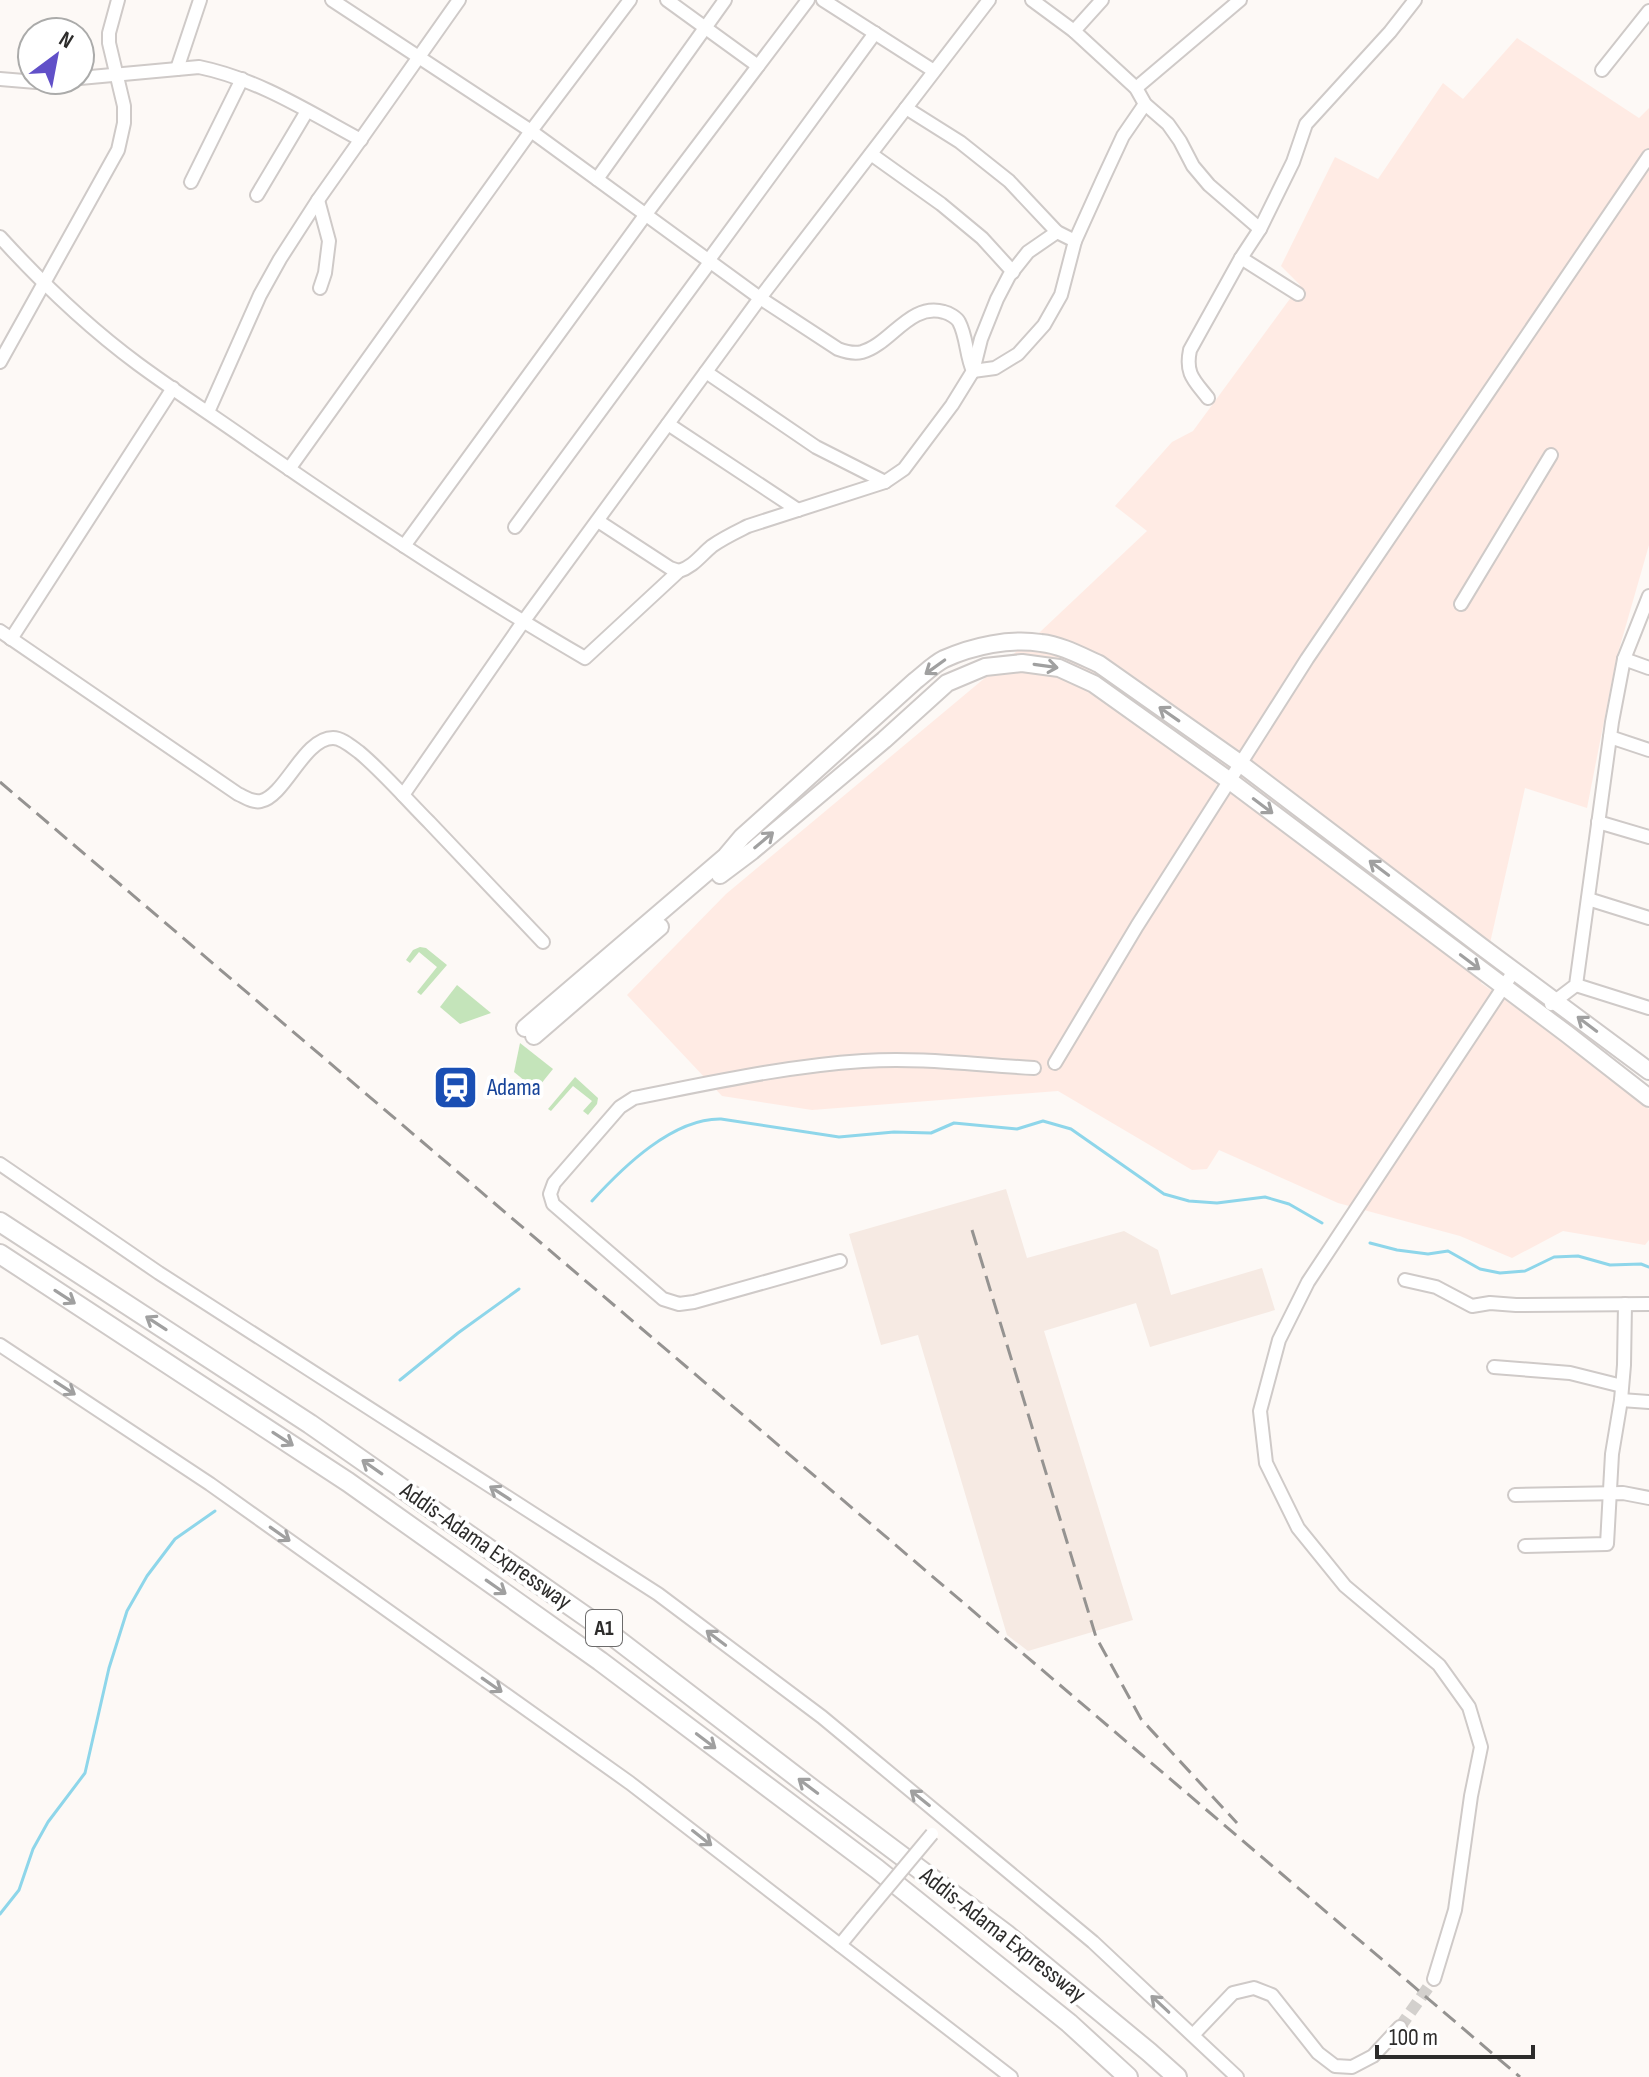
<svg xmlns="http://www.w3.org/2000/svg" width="1649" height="2077" font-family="'Sofia Sans Condensed',sans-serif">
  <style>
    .built { fill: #f6eae3 }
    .industrial { fill: #ffebe4 }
    .green { fill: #c4e4ba }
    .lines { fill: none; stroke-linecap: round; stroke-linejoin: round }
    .stream { stroke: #8ed6ea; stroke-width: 3 }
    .minor-tunnel { stroke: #d3d0cd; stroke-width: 12; stroke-dasharray: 12 6; stroke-linecap: butt }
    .minor-casing { stroke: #cfcac8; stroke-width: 16 }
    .major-casing { stroke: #cfcac8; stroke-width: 20 }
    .highway-casing { stroke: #cfcac8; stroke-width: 22 }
    .minor { stroke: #fff; stroke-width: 12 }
    .major { stroke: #fff; stroke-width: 16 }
    .highway { stroke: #fff; stroke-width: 18 }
    .rail { stroke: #959391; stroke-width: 3; stroke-dasharray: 16 8; stroke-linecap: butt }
    .minor-bridge-casing { stroke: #cfcac8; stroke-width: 16; stroke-linecap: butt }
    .minor-bridge { stroke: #fff; stroke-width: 12 }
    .oneway { stroke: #a0a0a0 }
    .labels { text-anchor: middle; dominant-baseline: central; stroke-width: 8; stroke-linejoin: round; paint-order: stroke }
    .shield { fill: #fff; stroke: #6c6b6b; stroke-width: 2 }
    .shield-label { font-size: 22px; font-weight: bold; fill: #2d2c2b }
    .transit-label { font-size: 24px; fill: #164399; stroke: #fff; text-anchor: start }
    .street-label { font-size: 24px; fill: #2d2c2b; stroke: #fff }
  </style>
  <rect width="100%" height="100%" fill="#fdf9f6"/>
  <path class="built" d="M1006 1189 1027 1258 1124 1231 1158 1250 1171 1295 1262 1268 1275 1310 1150 1347 1136 1303 1044 1331 1133 1620 1028 1651 1007 1635 918 1335 881 1345 849 1234Z"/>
  <path class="industrial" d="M1517 38 1639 118 1649 108V545L1616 660 1587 808 1525 788 1481 983 1553 1034 1649 1109V1240L1645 1245 1563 1231 1512 1258 1460 1236 1338 1203 1219 1150 1207 1169 1192 1170 1058 1091 812 1110 722 1096 627 995 726 894 1040 632 1147 531 1115 506 1172 442 1193 431 1300 285 1281 266 1335 157 1378 179 1443 83 1463 99Z"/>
  <g class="green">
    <path d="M420 947 426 948 447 965 421 995 417 992 437 967 419 952 410 963 406 960 413 950Z"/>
    <path d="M457 985 491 1013 460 1024 440 1007Z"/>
    <path d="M520 1043 553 1069 536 1090 514 1072Z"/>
    <path d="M575 1077 598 1098 597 1104 588 1115 583 1111 592 1101 573 1086 551 1111 548 1109Z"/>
  </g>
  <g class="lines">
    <g class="stream">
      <path d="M592 1201C623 1167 673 1118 721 1119L839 1137 894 1132 931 1133 954 1123 1017 1129 1043 1121 1071 1129 1164 1194 1189 1201 1217 1203 1265 1197 1289 1204 1322 1223"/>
      <path d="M1370 1243 1397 1250 1428 1254 1448 1251 1480 1269 1500 1273 1525 1271 1554 1257 1578 1256 1610 1265 1641 1264 1649 1267"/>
      <path d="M400 1380 458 1333 519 1289"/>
      <path d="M0 1914 19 1890 33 1849 48 1822 85 1773 109 1668 127 1611 147 1576 175 1539 215 1511"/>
    </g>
    <path class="minor-tunnel" d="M1400 2027 1434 1979"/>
    <defs>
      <g id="minor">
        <path d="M332 0 531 131 760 298 838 349C846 352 854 354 862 352 891 344 910 302 944 312 949 313 957 318 959 322 967 337 966 356 973 371L995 368 1018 354 1044 325 1061 295 1075 241 1103 179 1123 136 1145 104"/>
        <path d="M667 0 758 66"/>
        <path d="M823 0 934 71"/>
        <path d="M1032 0 1074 31 1136 88 1145 104 1168 124 1180 141 1193 166 1209 185 1260 229"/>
        <path d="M1074 31 1102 0"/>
        <path d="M177 69 200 0"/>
        <path d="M1602 70 1649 11"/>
        <path d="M80 78 199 67C258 79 309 112 361 140"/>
        <path d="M0 79 36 82 59 80"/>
        <path d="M1136 88 1240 0"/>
        <path d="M906 108 960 142 1009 181 1057 232 1075 241"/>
        <path d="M871 154 941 204 982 238 1013 272"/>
        <path d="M597 179 725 0"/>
        <path d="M191 182 242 79"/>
        <path d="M257 195 307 111"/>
        <path d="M318 200 329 241 325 273 320 288"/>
        <path d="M0 237C42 283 88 327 138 364 176 392 215 417 253 444 361 519 471 592 585 658L679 571C693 567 701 555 712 546 723 538 736 532 748 526L885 482 904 469 952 405 973 371 981 339 997 299 1009 276 1028 252 1057 232"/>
        <path d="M1241 258 1298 294"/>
        <path d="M708 261 875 33"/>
        <path d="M0 362 118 150 124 123V106L109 43V33L118 0"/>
        <path d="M706 372 816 447 885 482"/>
        <path d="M1208 398C1194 380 1185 374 1190 350L1241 258 1260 229 1293 162 1306 124 1390 32 1415 0"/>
        <path d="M208 412 260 295 280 259 318 200 459 0"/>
        <path d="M668 424 798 510"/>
        <path d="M289 469 531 131 630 0"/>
        <path d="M598 521 670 568 679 571"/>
        <path d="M515 527 710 262"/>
        <path d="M404 546 646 214 808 0"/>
        <path d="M1461 604 1551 455"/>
        <path d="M0 631 238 794C245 797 253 803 261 801 285 796 304 738 333 738 342 738 352 747 359 752 384 773 406 799 429 822 467 862 505 902 543 942"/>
        <path d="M11 639 173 388"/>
        <path d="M1624 659 1649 668"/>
        <path d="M1610 737 1649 750"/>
        <path d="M403 795 523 622 760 298 989 0"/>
        <path d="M1598 822 1649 837"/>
        <path d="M1588 899 1649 918"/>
        <path d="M1576 985 1649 1008"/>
        <path d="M1551 1004 1576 985 1612 722 1624 659 1649 596"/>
        <path d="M1055 1063 1137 926 1307 659 1649 156"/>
        <path d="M0 1164 159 1273 658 1594 822 1717 1093 1942 1237 2077"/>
        <path d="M840 1261 694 1302 679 1304 663 1299 553 1204 550 1194 554 1183 620 1107 634 1098C710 1083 786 1066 863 1061 920 1057 977 1065 1034 1068"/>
        <path d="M1405 1280 1436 1287 1472 1306 1490 1303 1516 1305 1649 1304"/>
        <path d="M0 1345 210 1484 630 1783 1011 2077"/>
        <path d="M1494 1367 1570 1373 1622 1386"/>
        <path d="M1621 1400 1649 1402"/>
        <path d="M1515 1495 1623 1493 1649 1498"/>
        <path d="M1525 1546 1607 1544 1612 1454 1621 1400 1624 1365 1625 1304"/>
        <path d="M840 1945 862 1918"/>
        <path d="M1434 1979 1455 1910 1471 1796 1481 1747 1469 1707 1439 1665 1345 1586 1298 1528 1266 1463 1260 1411 1279 1340 1308 1282 1514 971"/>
        <path d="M1193 2035 1233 1993 1254 1988 1272 1995 1318 2053 1335 2066 1352 2067 1373 2056 1400 2027"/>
      </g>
      <g id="major">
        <path d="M720 875 752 851 884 740 947 683 985 667 1022 663 1059 668 1094 684 1230 781 1567 1034 1649 1098"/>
        <path d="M525 1028 726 856 742 837 915 681C924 674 934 664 944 659 973 646 1010 638 1041 643 1061 645 1081 656 1099 664L1241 764 1482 947 1649 1071"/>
        <path d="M534 1036 660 927"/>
      </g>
      <g id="highway">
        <path d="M0 1222 310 1424 605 1630 815 1791 1006 1934 1149 2052 1177 2077"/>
        <path d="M0 1254 348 1482 600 1661 877 1869 1069 2023 1128 2077"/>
      </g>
    </defs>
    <use href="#minor" class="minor-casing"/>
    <use href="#major" class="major-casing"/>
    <use href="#highway" class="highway-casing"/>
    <use href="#minor" class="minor"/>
    <use href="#major" class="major"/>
    <use href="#highway" class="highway"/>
    <g class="rail">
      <path d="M0 782 1520 2077"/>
      <path d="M972 1230 1096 1637 1141 1719 1237 1823"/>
    </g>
    <defs>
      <path id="minor-bridge" d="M862 1918 932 1834"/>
    </defs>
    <use href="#minor-bridge" class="minor-bridge-casing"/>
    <use href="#minor-bridge" class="minor-bridge"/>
  </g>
  <defs><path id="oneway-shaft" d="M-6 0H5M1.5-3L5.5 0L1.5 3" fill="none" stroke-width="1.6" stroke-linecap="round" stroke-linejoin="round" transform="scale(2)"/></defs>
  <g class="oneway">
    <use href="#oneway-shaft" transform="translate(1046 666) rotate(8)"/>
    <use href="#oneway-shaft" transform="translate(935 667) rotate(144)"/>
    <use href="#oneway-shaft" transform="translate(1169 714) rotate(-145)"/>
    <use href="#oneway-shaft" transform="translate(1263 806) rotate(37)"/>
    <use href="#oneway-shaft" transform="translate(764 840) rotate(-40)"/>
    <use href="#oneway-shaft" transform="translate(1379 868) rotate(-143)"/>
    <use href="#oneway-shaft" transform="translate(1470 962) rotate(37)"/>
    <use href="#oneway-shaft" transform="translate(1587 1024) rotate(-143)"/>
    <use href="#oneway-shaft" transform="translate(65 1297) rotate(33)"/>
    <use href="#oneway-shaft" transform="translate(156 1323) rotate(-147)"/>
    <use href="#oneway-shaft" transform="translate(65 1388) rotate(33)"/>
    <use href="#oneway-shaft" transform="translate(283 1439) rotate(33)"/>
    <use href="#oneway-shaft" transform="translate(372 1467) rotate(-145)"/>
    <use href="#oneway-shaft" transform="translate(500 1493) rotate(-147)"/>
    <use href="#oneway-shaft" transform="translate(280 1534) rotate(35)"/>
    <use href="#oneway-shaft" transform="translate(496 1587) rotate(35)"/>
    <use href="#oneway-shaft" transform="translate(716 1638) rotate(-143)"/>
    <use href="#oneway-shaft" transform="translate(492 1685) rotate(35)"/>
    <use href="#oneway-shaft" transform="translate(706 1741) rotate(37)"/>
    <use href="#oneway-shaft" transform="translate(808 1786) rotate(-143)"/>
    <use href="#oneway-shaft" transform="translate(920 1798) rotate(-141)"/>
    <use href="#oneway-shaft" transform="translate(702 1838) rotate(38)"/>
    <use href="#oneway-shaft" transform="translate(1160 2004) rotate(-137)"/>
  </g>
  <defs>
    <symbol id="station-square" viewBox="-11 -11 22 22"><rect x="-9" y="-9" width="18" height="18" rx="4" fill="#1a4fb4" stroke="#fff"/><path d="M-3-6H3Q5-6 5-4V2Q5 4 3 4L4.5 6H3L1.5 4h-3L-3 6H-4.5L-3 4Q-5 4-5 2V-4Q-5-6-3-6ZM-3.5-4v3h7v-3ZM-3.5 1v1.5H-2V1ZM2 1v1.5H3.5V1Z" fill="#fff"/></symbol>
  </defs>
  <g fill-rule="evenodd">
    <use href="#station-square" x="430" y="1062" width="51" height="51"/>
  </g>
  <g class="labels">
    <rect class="shield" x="586" y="1610" width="36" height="36" rx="6"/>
    <g class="shield-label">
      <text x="604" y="1628">A1</text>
    </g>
    <g class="transit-label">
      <text x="487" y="1087">Adama</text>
    </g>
    <g class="street-label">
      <text transform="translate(486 1546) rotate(35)">Addis-Adama Expressway</text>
      <text transform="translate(1003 1935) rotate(38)">Addis-Adama Expressway</text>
    </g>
  </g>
  <g transform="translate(56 56) rotate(32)"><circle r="38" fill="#ffffff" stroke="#ababaa" stroke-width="2"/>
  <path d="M0-6L14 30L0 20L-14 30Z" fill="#6150c8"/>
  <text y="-12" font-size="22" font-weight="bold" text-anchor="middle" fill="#2d2c2b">N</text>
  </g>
  <path d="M1377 2045v12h156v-12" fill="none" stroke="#2d2c2b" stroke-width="4"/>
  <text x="1389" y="2045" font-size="24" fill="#2d2c2b" stroke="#ffffff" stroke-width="6" paint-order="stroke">100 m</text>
</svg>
